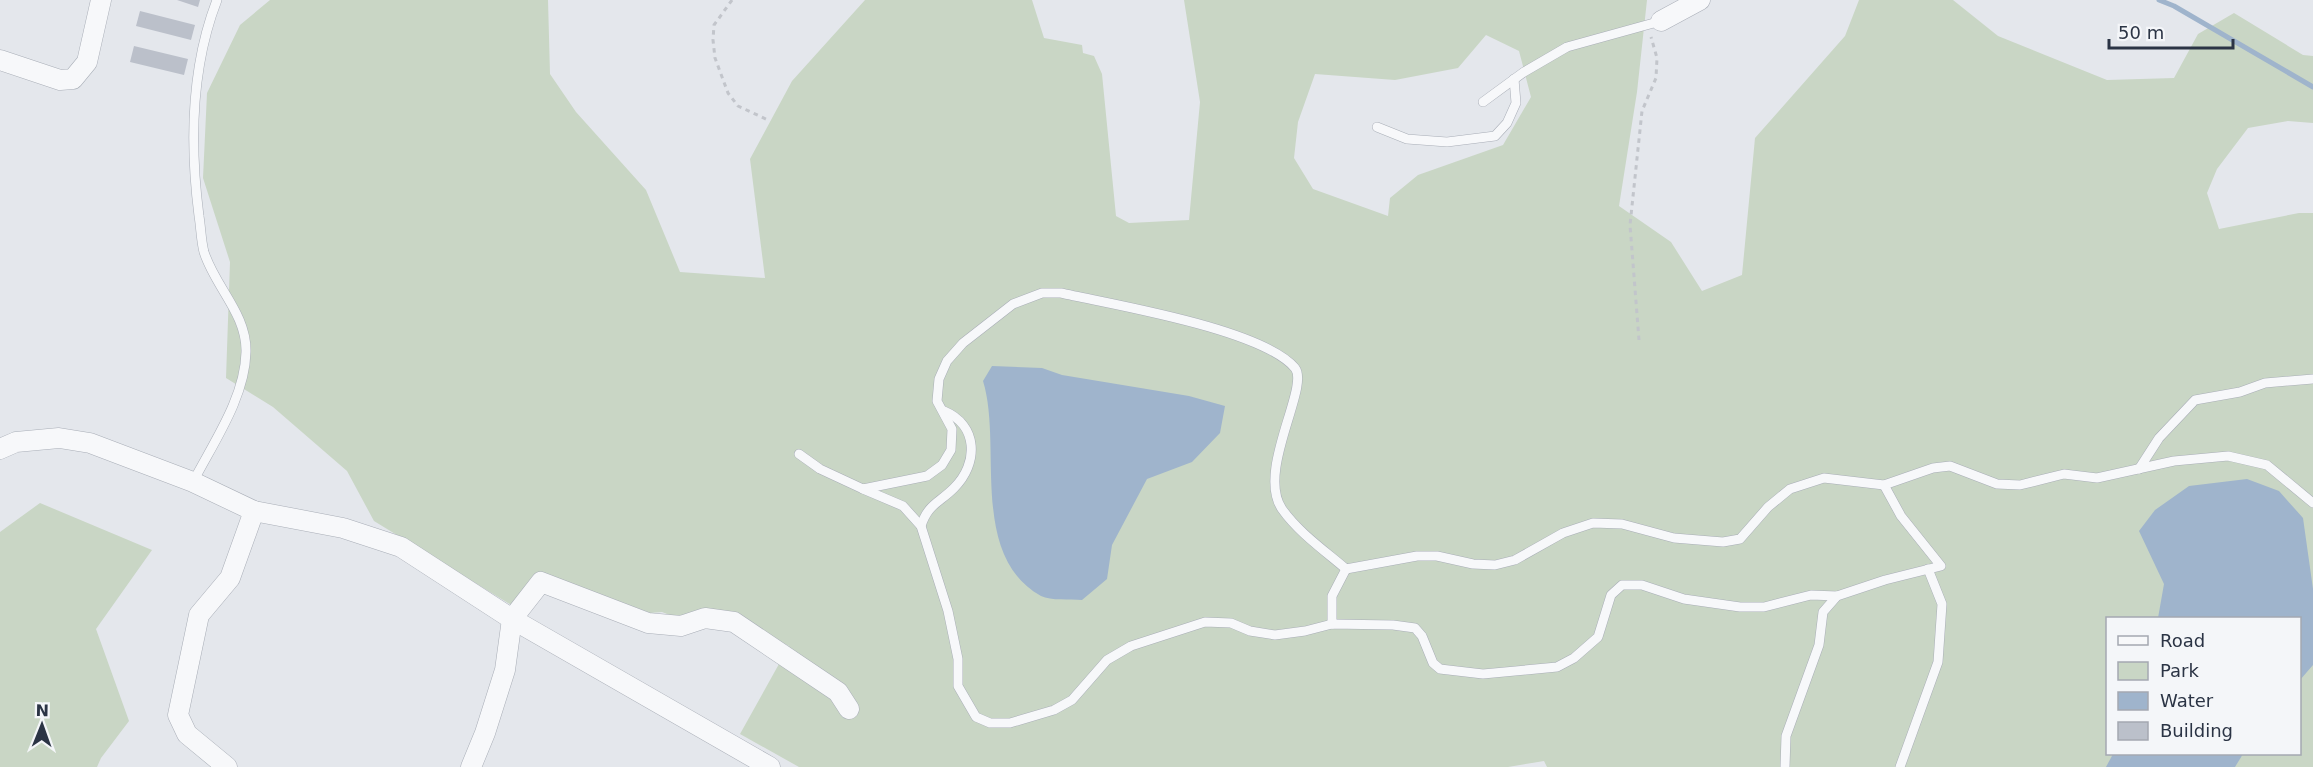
<svg xmlns="http://www.w3.org/2000/svg" width="2313" height="767" font-family="'DejaVu Sans',sans-serif">
  <style>
    .green { fill: #c9d6c5; fill-rule: evenodd }
    .water { fill: #9fb4cc }
    .lines { fill: none; stroke-linecap: round; stroke-linejoin: round }
    .stream { stroke: #9fb4cc; stroke-width: 5 }
    .building { fill: #bbc0ca }
    .lane-casing { stroke: #a9aeb7; stroke-width: 10 }
    .street-casing { stroke: #a9aeb7; stroke-width: 21 }
    .path { stroke: #c2c5cb; stroke-width: 3; stroke-dasharray: 4.5 4.5; stroke-linecap: butt }
    .lane { stroke: #f7f8fa; stroke-width: 9 }
    .street { stroke: #f7f8fa; stroke-width: 20 }
  </style>
  <rect width="100%" height="100%" fill="#e4e7ec"/>
  <g class="green">
    <path d="M270 0H548L550 74 576 112 646 190 680 272 765 278 750 159 792 81 865 0H1032L1044 38 1082 45 1083 53 1094 56 1102 74 1116 216 1129 223 1189 220 1200 102 1184 0H1647L1637 92 1619 206 1671 242 1702 291 1742 275 1755 138 1845 36 1859 0H1953L1998 36 2107 80 2174 78 2198 34 2234 13 2303 55 2313 56V123L2288 121 2248 128 2217 169 2207 193 2219 229 2299 213H2313V767H1547L1544 761 1508 767H799L740 734 789 646 717 613 677 618 662 612 650 613 542 575 516 608 374 521 347 471 273 407 226 378 230 262 203 178 207 93 240 25ZM1486 35 1519 51 1531 97 1503 145 1418 175 1390 198 1388 216 1313 189 1294 158 1298 122 1315 74 1395 80 1458 68ZM2108 618H2300V754H2108Z"/>
    <path d="M40 503 152 550 96 629 129 721 101 758 97 767H0V532Z"/>
  </g>
  <g class="water">
    <path d="M992 366 1042 368 1062 375 1189 396 1225 406 1220 433 1192 462 1147 479 1112 545 1107 579 1082 600C1070 599 1051 601 1041 596 968 555 1003 445 983 381Z"/>
    <path d="M2247 479 2279 491 2303 518 2313 589V665L2300 680V618H2158L2164 584 2139 531 2155 510 2189 486Z"/>
    <path d="M2113 754H2243L2235 767H2106Z"/>
  </g>
  <g class="lines">
    <path class="stream" d="M2159 0 2174 6 2313 87"/>
  </g>
  <g class="building">
    <path d="M177 0H200L198 7Z"/>
    <path d="M140 11 195 25 191 40 136 26Z"/>
    <path d="M134 46 188 59 184 75 130 62Z"/>
  </g>
  <g class="lines">
    <defs>
      <g id="lane">
        <path d="M1483 102 1524 72 1567 47 1661 21"/>
        <path d="M1377 127 1407 139 1447 142 1495 136 1507 123 1516 103 1514 79"/>
        <path d="M799 454 820 469 863 489 927 476 942 465 951 450 952 429 937 401 939 379 947 361 963 343 1013 304 1042 293H1061C1114 305 1262 329 1295 368 1310 387 1256 471 1282 509 1298 532 1325 551 1346 569L1417 556H1437L1473 564 1495 565 1515 560 1563 533 1593 523 1622 524 1674 538 1723 542 1740 539 1768 507 1790 489 1824 478 1884 485 1933 468 1950 466 1997 484 2020 485 2064 474 2097 478 2174 461 2228 456 2267 465 2313 503"/>
        <path d="M2139 469 2159 438 2195 400 2240 392 2265 383 2313 379"/>
        <path d="M193 482C213 443 245 398 246 352 247 314 215 287 204 252 201 241 201 228 199 216 190 146 191 67 217 0"/>
        <path d="M863 489 903 506 921 526 948 611 958 659V686L976 717 990 723H1010L1054 710 1072 700 1107 660 1131 646 1205 622 1231 623 1250 631 1275 635 1305 631 1332 624 1393 625 1415 628 1422 636 1433 663 1440 669 1483 674 1557 667 1574 658 1598 637 1611 595 1622 585H1642L1684 599 1740 607H1764L1811 595 1837 596"/>
        <path d="M921 526C928 504 939 503 954 488 979 463 978 425 944 411"/>
        <path d="M1332 624V596L1346 569"/>
        <path d="M1785 767 1786 736 1819 645 1823 612 1837 596 1885 580 1941 566 1901 516 1884 485"/>
        <path d="M1900 767 1938 662 1942 604 1928 569"/>
      </g>
      <g id="street">
        <path d="M1661 21 1700 0"/>
        <path d="M0 60 60 80 73 79 87 62 101 0"/>
        <path d="M0 449 16 442 59 438 90 443 193 482 254 511 343 528 401 547 512 619 770 767"/>
        <path d="M227 767 187 734 178 715 199 615 230 578 254 511"/>
        <path d="M471 767 485 733 505 670 512 619 541 582 648 623 681 626 705 618 734 622 838 692 849 709"/>
      </g>
    </defs>
    <use href="#lane" class="lane-casing"/>
    <use href="#street" class="street-casing"/>
    <g class="path">
      <path d="M732 0 714 25 713 40 715 58 728 93 738 106 768 120"/>
      <path d="M1639 340 1630 225 1642 111 1656 78 1657 58 1651 37"/>
    </g>
    <use href="#lane" class="lane"/>
    <use href="#street" class="street"/>
  </g>
  <rect x="2106" y="617" width="195" height="138" fill="#f4f6f9" stroke="#a4a8b1" stroke-width="1.5"/>
  <rect x="2118" y="636" width="30" height="9" fill="#f7f8fa" stroke="#a4a8b1" stroke-width="1.5"/>
  <text x="2160" y="647" font-size="18" fill="#2b3445">Road</text>
  <rect x="2118" y="662" width="30" height="18" fill="#c9d6c5" stroke="#a4a8b1" stroke-width="1.5"/>
  <text x="2160" y="677" font-size="18" fill="#2b3445">Park</text>
  <rect x="2118" y="692" width="30" height="18" fill="#9fb4cc" stroke="#a4a8b1" stroke-width="1.5"/>
  <text x="2160" y="707" font-size="18" fill="#2b3445">Water</text>
  <rect x="2118" y="722" width="30" height="18" fill="#bbc0ca" stroke="#a4a8b1" stroke-width="1.5"/>
  <text x="2160" y="737" font-size="18" fill="#2b3445">Building</text>
  <g transform="translate(42 725) rotate(1)" stroke="#f4f6f9" stroke-width="4.5" paint-order="stroke">
  <path d="M0-4.5L10 22L0 15L-10 22Z" fill="#2b3445"/>
  <text y="-9" font-size="16" font-weight="bold" text-anchor="middle" fill="#2b3445">N</text>
  </g>
  <path d="M2109 39v9h124v-9" fill="none" stroke="#2b3445" stroke-width="3"/>
  <text x="2118" y="39" font-size="18" fill="#2b3445" stroke="#f4f6f9" stroke-width="4.5" paint-order="stroke">50 m</text>
</svg>
